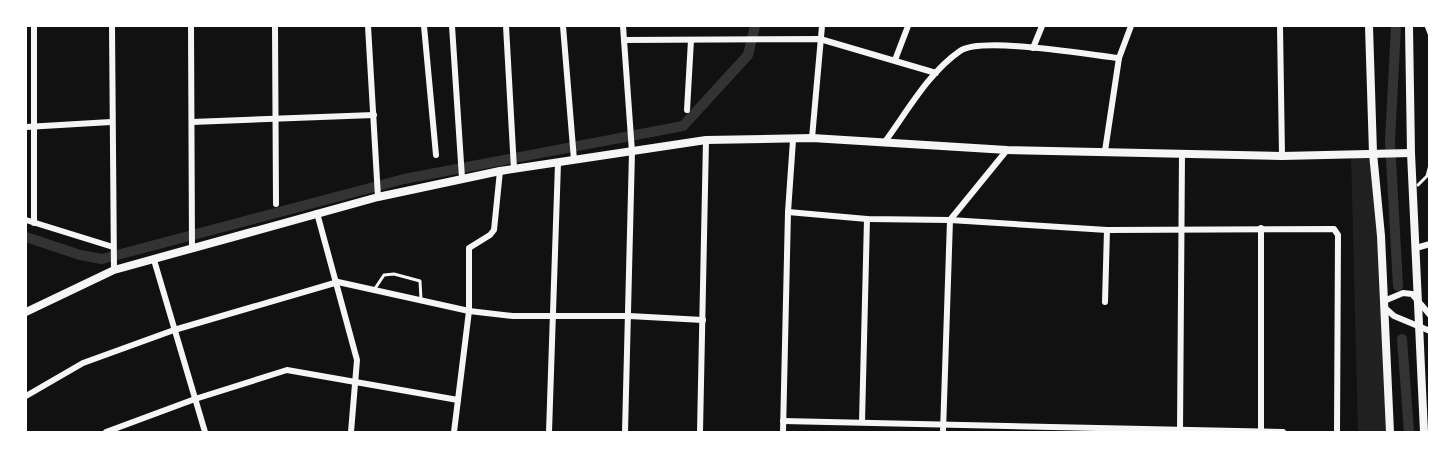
<svg xmlns="http://www.w3.org/2000/svg" width="1455" height="458" font-family="'Exo 2',sans-serif">
  <style>
    .green { fill: #202020 }
    .lines { fill: none; stroke-linecap: round; stroke-linejoin: round }
    .canal { stroke: #333; stroke-width: 10 }
    .service { stroke: #f5f5f5; stroke-width: 3 }
    .minor { stroke: #f5f5f5; stroke-width: 6 }
    .tertiary { stroke: #f5f5f5; stroke-width: 8 }
  </style>
  <rect width="100%" height="100%" fill="#111"/>
  <path class="green" d="M1373 153 1391 432H1358L1351 154Z"/>
  <g class="lines">
    <g class="canal">
      <path d="M1396 26 1390 141 1398 286"/>
      <path d="M26 237 80 255 102 259 404 179 683 126 748 55 755 26"/>
      <path d="M1402 339 1409 432"/>
    </g>
    <g class="service">
      <path d="M1426 26 1430 36"/>
      <path d="M1430 124V135"/>
      <path d="M1418 185 1427 176 1430 165"/>
      <path d="M374 290 384 275 394 274 420 281 421 299"/>
    </g>
    <g class="minor">
      <path d="M34 26V223"/>
      <path d="M112 26 114 270"/>
      <path d="M191 26 192 248"/>
      <path d="M275 26 276 204"/>
      <path d="M368 26 378 197"/>
      <path d="M424 26 436 155"/>
      <path d="M452 26 462 178"/>
      <path d="M506 26 514 169"/>
      <path d="M563 26 574 160"/>
      <path d="M623 26 632 152 625 432"/>
      <path d="M1280 26 1282 156"/>
      <path d="M624 40 820 39 936 73"/>
      <path d="M1033 48 1042 26"/>
      <path d="M895 60 908 26"/>
      <path d="M687 110 691 40"/>
      <path d="M192 122 374 115"/>
      <path d="M26 127 111 122"/>
      <path d="M812 138 822 26"/>
      <path d="M884 143C907 112 928 73 960 51 981 36 1090 55 1119 58"/>
      <path d="M1105 151 1119 58 1131 26"/>
      <path d="M788 212 867 219 950 220 1107 230 1334 229 1338 235 1337 432"/>
      <path d="M317 213 357 360 351 432"/>
      <path d="M26 220 113 247"/>
      <path d="M1416 248 1430 244"/>
      <path d="M154 260 205 432"/>
      <path d="M1384 301 1403 293 1412 294 1430 315"/>
      <path d="M1105 302 1107 230"/>
      <path d="M1384 307 1394 316 1430 331"/>
      <path d="M26 396 83 363 174 330 338 282 469 311 513 316H629L703 320"/>
      <path d="M783 421 1283 432"/>
      <path d="M862 422 867 219"/>
      <path d="M106 432 195 399 287 370 458 400"/>
      <path d="M454 432 469 311V248L490 235 494 230 500 171"/>
      <path d="M549 432 558 163"/>
      <path d="M700 432 706 140"/>
      <path d="M783 432 788 212 793 140"/>
      <path d="M943 432 950 220 1007 150"/>
      <path d="M1180 432 1182 154"/>
      <path d="M1261 432V228"/>
    </g>
    <g class="tertiary">
      <path d="M1369 26 1373 153 1381 236 1390 432"/>
      <path d="M1409 26 1411 153 1424 432"/>
      <path d="M26 312 114 270 378 197 500 171 706 140 812 138 1007 150 1282 156 1411 153"/>
    </g>
  </g>
  <rect width="1455" height="458" fill="none" stroke="#ffffff" stroke-width="54"/>
</svg>
